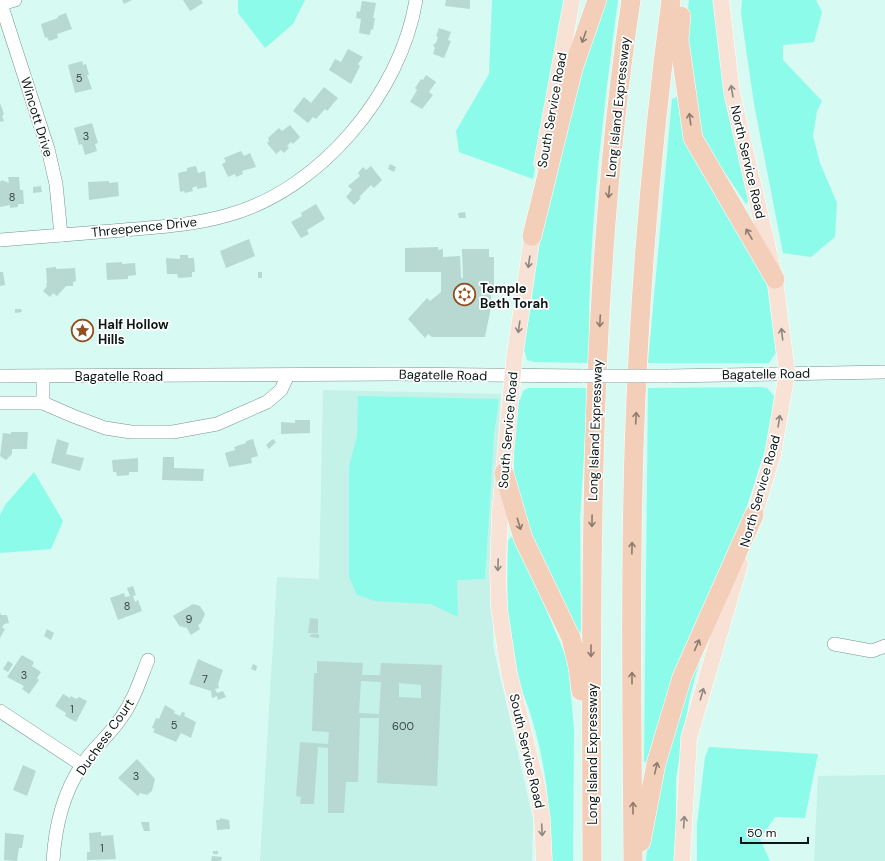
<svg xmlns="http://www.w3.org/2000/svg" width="885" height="861" font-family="'DM Sans',sans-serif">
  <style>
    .built { fill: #c4f1e8 }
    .green { fill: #8cfbe9 }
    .building { fill: #b7d9d2; fill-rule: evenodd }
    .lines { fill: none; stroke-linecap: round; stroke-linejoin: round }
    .minor-casing { stroke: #74948e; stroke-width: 14 }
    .major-casing { stroke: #fff; stroke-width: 17 }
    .highway-casing { stroke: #fff; stroke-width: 20 }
    .minor { stroke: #fff; stroke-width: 13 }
    .major { stroke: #f8e2d5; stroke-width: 16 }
    .highway { stroke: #f3ceb9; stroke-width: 19 }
    .minor-bridge-casing { stroke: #74948e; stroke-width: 14; stroke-linecap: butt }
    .minor-bridge { stroke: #fff; stroke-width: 13 }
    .oneway { stroke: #8b7c6f }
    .oneway2 { stroke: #8d877f }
    .labels { text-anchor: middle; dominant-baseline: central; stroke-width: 3.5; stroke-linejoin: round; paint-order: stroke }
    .number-label { font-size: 11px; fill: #364844 }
    .street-label { font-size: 13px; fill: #0b1715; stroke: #fff }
    .poi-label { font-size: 13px; font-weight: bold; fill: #0b1715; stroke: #fff; text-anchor: start }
  </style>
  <rect width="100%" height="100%" fill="#d7faf3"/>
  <g class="built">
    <path d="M323 390 501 394 494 501 493 646 533 819 532 861H260L277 577 319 579Z"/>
    <path d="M885 775V861H814L818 776Z"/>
  </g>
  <g class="green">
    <path d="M238 0H305L293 24 265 48 238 13Z"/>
    <path d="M492 0H564L533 179 459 152 456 131 489 74Z"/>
    <path d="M601 0H618C602 120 587 242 589 363L534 362 527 360 525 352 522 351 533 265 550 184Z"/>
    <path d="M689 0H716L749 201 746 204 709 149 694 116 684 44Z"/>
    <path d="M742 0H816L822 12 814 42 783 45V60L822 101 817 111 813 136 820 163 837 203 835 237 811 257 783 253 754 104 741 14Z"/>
    <path d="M677 97 682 119 768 273 777 351 769 363H648L672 99Z"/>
    <path d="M760 387 767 388 774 396 768 441 746 509 662 710 646 763 644 761 648 388Z"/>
    <path d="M528 388H588L580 519 581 627 579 641 528 532 514 473V417L517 400H520L523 391Z"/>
    <path d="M358 396 499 399 494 434 485 579 457 580 458 617 431 604 376 601 357 595 349 577V467L357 436Z"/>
    <path d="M34 472 63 521 51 549 0 553V515L5 505Z"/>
    <path d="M513 536 546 609 568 662 574 730 573 861H551C551 812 546 763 531 716 527 701 519 687 515 670 506 628 507 583 508 540Z"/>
    <path d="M708 630 690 696 676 778V861H646L647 851 667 738Z"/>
    <path d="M709 747 818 754 805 818 775 817 760 839 770 861H697V824L705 757Z"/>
  </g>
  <g class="building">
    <path d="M122 0H132L124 4Z"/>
    <path d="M183 0H201L203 3 190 11Z"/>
    <path d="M446 0H470V9L445 6Z"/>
    <path d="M362 1 376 3 373 18H375L373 30 371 29 370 35 359 33 361 19 356 18 357 11 360 12Z"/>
    <path d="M66 13 72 29 57 34 58 38 49 41 47 37 45 38 41 24 58 18V16Z"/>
    <path d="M439 28 451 32 448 40 451 41 444 58 433 54 435 48 433 45 436 43 438 37 436 36Z"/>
    <path d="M348 49 363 57 358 64 360 66 351 84 329 70 335 59 341 62Z"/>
    <path d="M82 61 83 65 86 64 89 75H87L92 89 75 93 68 65Z"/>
    <path d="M426 75 436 82 429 92 433 95 422 109 410 102 417 90 415 88 421 79 423 80Z"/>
    <path d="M324 87 338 98 327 111 325 109 316 119 313 117 308 123 293 111 304 97 311 103Z"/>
    <path d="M0 103 4 114 2 116 4 121 0 122Z"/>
    <path d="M92 123 98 143 95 144 97 151 85 155 82 144 79 145 74 128Z"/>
    <path d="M290 125 300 137 293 144 291 142 287 146 289 148 284 153 281 150 276 154 267 143 269 141 268 138 279 128 282 131Z"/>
    <path d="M241 151 244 156 250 153 256 167 242 171 243 174 236 177 235 174 228 177 222 164 226 162 224 158Z"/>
    <path d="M390 164 396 167 394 172 388 169Z"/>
    <path d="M196 166 198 173 205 171 207 187 197 189V186L192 188 193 191 185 193 184 191 180 192 178 173 187 171V168Z"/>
    <path d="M371 166 382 180 374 188 371 185 359 197 361 198 354 205 346 197 352 190 348 186 360 176 358 173 363 167 366 170Z"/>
    <path d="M8 177H19L20 190H23L24 204H18V207L10 208V205L0 207V182L2 180 9 183Z"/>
    <path d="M109 181V183L118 182 119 196 89 200 88 182Z"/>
    <path d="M41 186 42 192 33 193V187Z"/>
    <path d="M316 204 325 219 307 230 309 234 301 238 291 222 302 216 301 213Z"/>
    <path d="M465 212 466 218H459L458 213Z"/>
    <path d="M249 239 255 256 226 268 220 251Z"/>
    <path d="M438 247V250L443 249V257L460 256 461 278H463L462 249H489V257H494V288L491 290V307L485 337H432L428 334 425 338 408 319 427 298 430 301 441 292V272H405V248Z"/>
    <path d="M180 255H188V258H194L195 272H192V277L178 278 177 274H167L166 258 180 259Z"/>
    <path d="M122 262V264L135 263 136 275 128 276V279L107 280 106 263Z"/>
    <path d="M56 267V269L75 268 76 281 73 282V286H66L57 296 53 293 50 297 43 291 47 286 46 285 47 283 46 268Z"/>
    <path d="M0 272H3L5 285 0 286Z"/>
    <rect x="258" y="272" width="4" height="6"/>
    <path d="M15 309H21L22 312 15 313Z"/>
    <path d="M70 326H75L76 330 70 331Z"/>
    <path d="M295 420H310V433L281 434V422L295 423Z"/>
    <path d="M11 432H28L27 449H12V454L6 460 0 456 3 433 11 434Z"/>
    <path d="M57 439 69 443 66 454 84 458 80 471 51 463Z"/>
    <path d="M253 439 258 456 251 458 252 463 229 467 225 453 235 450 234 447 246 443V441Z"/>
    <path d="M273 439 276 442 269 449 266 445Z"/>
    <path d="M163 457H174V468L204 469 203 481 162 480Z"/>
    <path d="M138 458V472H129V475L117 476 116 472H113L112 460Z"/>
    <path d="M133 586 136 595 133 596 135 602 138 600 142 611 118 620 110 598 124 593 125 597 130 596 127 588Z"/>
    <path d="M193 604 200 606 205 614 201 623 198 625 200 629 191 635 186 627 184 628 182 626 180 627 173 616Z"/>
    <path d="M0 612 1 615H7L9 623 4 624 2 628 5 629 0 638Z"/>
    <path d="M310 618 318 619V633H308Z"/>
    <path d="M47 629 54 633 51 640 44 636Z"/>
    <path d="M311 634H319V638L310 637Z"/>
    <path d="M22 655 34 662 32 666 41 672 37 678 39 680 29 694 22 689 24 686 7 677Z"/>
    <path d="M198 659 223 670 218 684 219 688 215 689 217 693 223 691 226 697 218 700 217 696 212 698 211 691 189 684Z"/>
    <path d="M8 661 13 664 8 672 3 669Z"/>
    <path d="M317 661 363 663 362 675H380L381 663 442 665 437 786 377 783 379 718H360L358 782H346L344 813H328V748L318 747 314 804H300L301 797 296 796 300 742 328 744 329 732 312 731 314 673H317ZM361 681 381 682 379 714 359 713ZM399 683 421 685V698L399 697Z"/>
    <path d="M253 664 257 666 256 671 251 669Z"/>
    <path d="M63 694 70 698 71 696 76 699 79 697 87 701 76 722 65 716 66 713 55 706Z"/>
    <path d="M165 705 175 711 174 713 180 716 182 712 185 713 184 716 196 722 191 738 181 733 176 742 153 732 155 729 152 728 156 718 159 719Z"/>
    <path d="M137 759 155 779 152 791 147 795 140 793 138 796 118 778Z"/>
    <path d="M23 765 36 771 27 796 13 790Z"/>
    <path d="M220 818 229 820 230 829 217 830 216 820H220Z"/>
    <path d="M141 822H149L150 831H144Z"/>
    <path d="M101 832V836L113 835 116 859 87 860V852H90L89 833Z"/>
    <path d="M5 833 24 835 22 848H19L17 861 4 860Z"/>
    <rect x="213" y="851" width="5" height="3"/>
    <path d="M212 856 222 857 221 861H211Z"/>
  </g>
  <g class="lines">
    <defs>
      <g id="minor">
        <path d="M0 1 48 149 56 184 61 235"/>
        <path d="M1 4 15 0"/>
        <path d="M0 240C41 237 82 233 124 230 159 227 194 225 228 215 320 190 401 93 416 0"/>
        <path d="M0 376 397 374 584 376"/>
        <path d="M669 376 885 372"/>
        <path d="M0 403H43L73 416 105 428 131 432H173L217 424 267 402 281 390 288 375"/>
        <path d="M43 403V376"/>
        <path d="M834 644 872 651 885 646"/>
        <path d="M0 711 82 765"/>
        <path d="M53 861C55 828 63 793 82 765 93 748 110 735 121 718 134 700 140 680 148 660"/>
      </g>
      <g id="major">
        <path d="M721 0 732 93 775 279 787 373 773 454 751 526"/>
        <path d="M542 163 572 0"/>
        <path d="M534 223 514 361 500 512 498 570 499 608 509 673 537 786 542 818 544 861"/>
        <path d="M682 861 689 738 740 564"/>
      </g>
      <g id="highway">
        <path d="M681 16 679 40 693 138 775 279"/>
        <path d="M532 236 573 69 597 0"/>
        <path d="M504 473 523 538 571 638 578 667 581 691"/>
        <path d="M641 842 656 764 682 677 754 515"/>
        <path d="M592 861C591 573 588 285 631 0"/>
        <path d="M633 861C632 724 630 586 634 449 639 299 651 149 671 0"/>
      </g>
    </defs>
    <use href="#minor" class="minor-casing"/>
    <use href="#major" class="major-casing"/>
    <use href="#highway" class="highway-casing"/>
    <use href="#minor" class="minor"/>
    <use href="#major" class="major"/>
    <use href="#highway" class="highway"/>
    <defs>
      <path id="minor-bridge" d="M584 376H669"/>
    </defs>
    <use href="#minor-bridge" class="minor-bridge-casing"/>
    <use href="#minor-bridge" class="minor-bridge"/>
  </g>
  <defs><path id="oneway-shaft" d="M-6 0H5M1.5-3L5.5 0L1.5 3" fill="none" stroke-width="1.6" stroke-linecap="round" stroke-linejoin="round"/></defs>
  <g class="oneway">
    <use href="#oneway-shaft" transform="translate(584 37) rotate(109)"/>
    <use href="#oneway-shaft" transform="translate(690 119) rotate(-98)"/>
    <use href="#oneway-shaft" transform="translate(609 192) rotate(95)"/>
    <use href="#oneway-shaft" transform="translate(749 234) rotate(-120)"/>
    <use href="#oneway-shaft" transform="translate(600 321) rotate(93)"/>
    <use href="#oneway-shaft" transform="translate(636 418) rotate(-87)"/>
    <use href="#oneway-shaft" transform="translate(592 521) rotate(91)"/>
    <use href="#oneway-shaft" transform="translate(519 524) rotate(73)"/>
    <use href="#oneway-shaft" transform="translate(632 548) rotate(-89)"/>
    <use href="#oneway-shaft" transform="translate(697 645) rotate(-66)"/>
    <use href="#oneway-shaft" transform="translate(591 651) rotate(90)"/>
    <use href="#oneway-shaft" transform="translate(632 678) rotate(-90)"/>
    <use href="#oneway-shaft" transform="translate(656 768) rotate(-77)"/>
    <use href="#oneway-shaft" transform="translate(633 808) rotate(-90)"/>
  </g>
  <g class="oneway2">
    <use href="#oneway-shaft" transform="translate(732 91) rotate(-99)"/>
    <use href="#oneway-shaft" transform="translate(529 262) rotate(98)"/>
    <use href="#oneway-shaft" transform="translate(519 327) rotate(98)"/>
    <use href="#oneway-shaft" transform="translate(782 334) rotate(-97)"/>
    <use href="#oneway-shaft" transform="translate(779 421) rotate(-81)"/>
    <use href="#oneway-shaft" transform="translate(498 565) rotate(92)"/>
    <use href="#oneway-shaft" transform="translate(702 694) rotate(-74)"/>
    <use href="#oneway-shaft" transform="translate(684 822) rotate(-86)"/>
    <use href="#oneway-shaft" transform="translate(542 830) rotate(87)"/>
  </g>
  <defs>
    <symbol id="synagogue-ring" viewBox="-11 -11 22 22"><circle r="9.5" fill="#fff" stroke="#914e1f" stroke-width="1.5"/><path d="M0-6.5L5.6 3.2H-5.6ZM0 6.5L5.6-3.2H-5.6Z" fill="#914e1f"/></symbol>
    <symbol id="sight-ring" viewBox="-11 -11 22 22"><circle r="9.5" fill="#fff" stroke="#914e1f" stroke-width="1.5"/><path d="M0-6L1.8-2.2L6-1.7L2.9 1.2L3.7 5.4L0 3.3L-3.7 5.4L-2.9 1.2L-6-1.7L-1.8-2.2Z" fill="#914e1f"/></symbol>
  </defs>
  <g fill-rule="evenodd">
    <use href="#synagogue-ring" x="452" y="282" width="25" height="25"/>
    <use href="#sight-ring" x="70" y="318" width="25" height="25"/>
  </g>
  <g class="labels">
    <g class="number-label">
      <text x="79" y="78">5</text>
      <text x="86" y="136">3</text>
      <text x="12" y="197">8</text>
      <text x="127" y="606">8</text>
      <text x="189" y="619">9</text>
      <text x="24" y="675">3</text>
      <text x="205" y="679">7</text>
      <text x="72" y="709">1</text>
      <text x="174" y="725">5</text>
      <text x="403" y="726">600</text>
      <text x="136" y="776">3</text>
      <text x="102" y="848">1</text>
    </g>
    <g class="street-label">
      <text transform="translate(618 107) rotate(-84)">Long Island Expressway</text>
      <text transform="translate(552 110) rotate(-80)">South Service Road</text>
      <text transform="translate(37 117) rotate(73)">Wincott Drive</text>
      <text transform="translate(748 162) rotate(77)">North Service Road</text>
      <text transform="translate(144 227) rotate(-6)">Threepence Drive</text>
      <text transform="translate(766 374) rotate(-1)">Bagatelle Road</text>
      <text transform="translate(443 375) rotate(1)">Bagatelle Road</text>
      <text x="119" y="376">Bagatelle Road</text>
      <text transform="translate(508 430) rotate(-85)">South Service Road</text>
      <text transform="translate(595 430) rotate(-88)">Long Island Expressway</text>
      <text transform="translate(760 491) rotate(-74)">North Service Road</text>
      <text transform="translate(105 737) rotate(-55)">Duchess Court</text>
      <text transform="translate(527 751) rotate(77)">South Service Road</text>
      <text transform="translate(592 754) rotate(-90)">Long Island Expressway</text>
    </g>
    <g class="poi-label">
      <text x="480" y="288">Temple<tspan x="480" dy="15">Beth Torah</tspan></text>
      <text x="98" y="324">Half Hollow<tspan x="98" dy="15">Hills</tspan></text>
    </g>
  </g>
  <path d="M741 837v6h67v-6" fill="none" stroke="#0b1715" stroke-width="2"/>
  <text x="747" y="837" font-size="12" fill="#0b1715" stroke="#ffffff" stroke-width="3" paint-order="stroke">50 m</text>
</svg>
